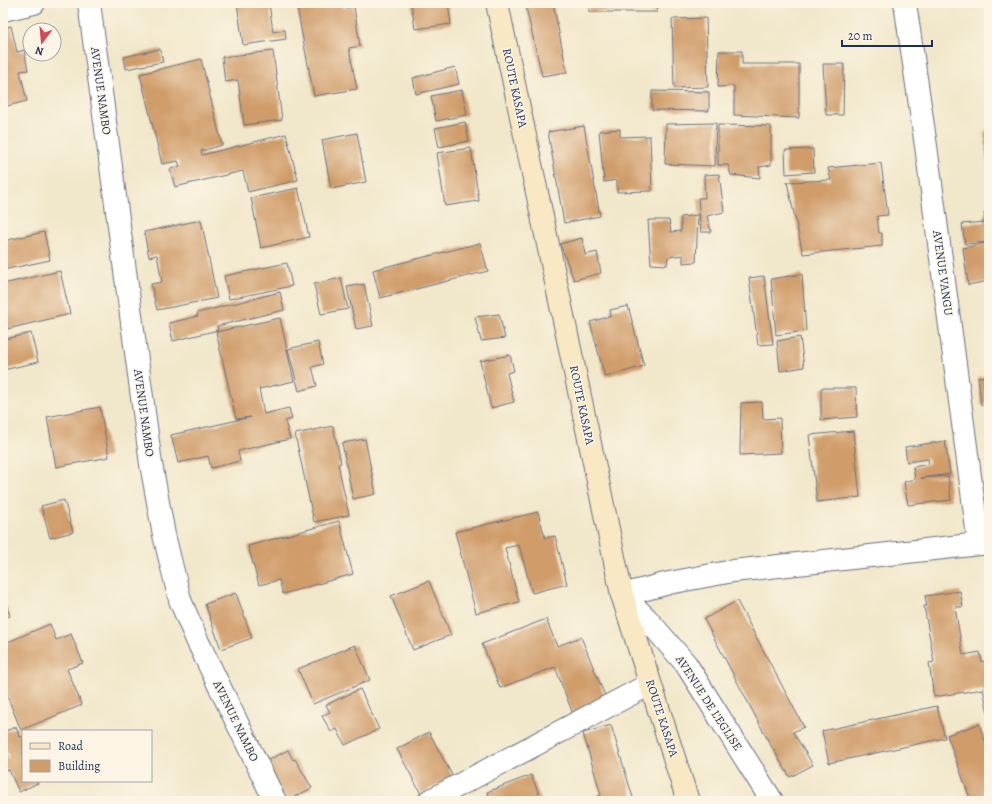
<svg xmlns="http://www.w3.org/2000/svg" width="992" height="804" font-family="Alegreya,serif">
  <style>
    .building { fill: #d09d6a }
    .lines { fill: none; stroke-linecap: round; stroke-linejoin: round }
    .minor-casing { stroke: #666f84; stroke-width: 24 }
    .secondary-casing { stroke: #666f84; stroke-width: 24 }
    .minor { stroke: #fff; stroke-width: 22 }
    .secondary { stroke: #f8e8c3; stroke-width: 22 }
    .labels { text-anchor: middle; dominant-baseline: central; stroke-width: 3; stroke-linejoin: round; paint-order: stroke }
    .street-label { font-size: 12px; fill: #1b2f5e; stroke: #fcf5e5 }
  </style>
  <rect width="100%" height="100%" fill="#fcf5e5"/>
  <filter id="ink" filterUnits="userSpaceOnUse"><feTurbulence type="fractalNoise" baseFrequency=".025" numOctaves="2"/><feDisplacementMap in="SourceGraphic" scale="8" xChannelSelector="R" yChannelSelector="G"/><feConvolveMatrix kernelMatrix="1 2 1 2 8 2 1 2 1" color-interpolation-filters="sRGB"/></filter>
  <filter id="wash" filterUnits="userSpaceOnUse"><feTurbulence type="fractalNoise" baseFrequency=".012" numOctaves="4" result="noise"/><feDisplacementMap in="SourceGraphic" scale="16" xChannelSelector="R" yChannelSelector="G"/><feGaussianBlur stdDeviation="0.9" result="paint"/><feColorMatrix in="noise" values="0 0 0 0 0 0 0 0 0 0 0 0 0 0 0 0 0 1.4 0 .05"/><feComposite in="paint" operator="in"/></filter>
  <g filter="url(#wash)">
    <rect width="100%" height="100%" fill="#f1e7ca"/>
    <g id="blocks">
      <g class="building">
        <path d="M237 3H269L273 32 285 30 286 39 243 45Z"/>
        <path d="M296 3H342L343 8 354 7 360 46 349 48 357 89 314 96Z"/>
        <path d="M411 3H448L451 24 415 29Z"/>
        <path d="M525 3H553L567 72 542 76Z"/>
        <path d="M589 3H658L657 12H589Z"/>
        <path d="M706 18 708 87 674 88 672 19Z"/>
        <path d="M11 26 17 52 24 50 28 70 20 71 27 101 3 107V28Z"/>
        <path d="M160 49 163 62 126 69 124 57Z"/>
        <path d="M273 51 282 120 244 125 238 80 225 82 222 57Z"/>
        <path d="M719 51H742V64H799V118L734 115V86L718 87Z"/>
        <path d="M201 59 222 145 201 151 202 155 286 134 298 180 248 192 243 171 175 187 170 169 180 166 178 161 162 164 140 74Z"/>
        <path d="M823 64H844L843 115H826Z"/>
        <path d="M455 67 459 84 416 94 413 78Z"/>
        <path d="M462 90 467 115 436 121 431 96Z"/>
        <path d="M652 91 709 92V111L652 110Z"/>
        <path d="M465 122 469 141 439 147 435 128Z"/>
        <path d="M716 123 715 166 665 164 666 124Z"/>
        <path d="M718 125 771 126V165L759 167 760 178 731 175 728 165H718Z"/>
        <path d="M584 126 600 216 564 223 548 132Z"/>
        <path d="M620 129V137L650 136 652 191 617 192V180L604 182 599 131Z"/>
        <path d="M984 131H989V170L988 171Z"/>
        <path d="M357 133 366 182 331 189 322 140Z"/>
        <path d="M471 148 479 201 445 206 437 153Z"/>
        <path d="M813 149 814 172 786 174 785 150Z"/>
        <path d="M881 163 888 215 877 216 879 233H882V246L803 254 787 182 831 180 828 168Z"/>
        <path d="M719 174 724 212 707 216 711 232H701L698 198H705L704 175Z"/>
        <path d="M298 188 309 237 261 248 251 198Z"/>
        <path d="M984 213H989V242L965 244 962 224 985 222Z"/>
        <path d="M698 215 696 262 683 263V255L668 257 667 265 651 264 648 220H669L671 232 681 231V217Z"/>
        <path d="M201 220 217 298 157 310 151 284 162 282 157 255 149 257 144 232Z"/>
        <path d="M44 232 50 260 3 270V241Z"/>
        <path d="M582 238 585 255 597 252 601 273 574 280 560 244Z"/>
        <path d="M989 242V281L968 285 963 248Z"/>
        <path d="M480 243 488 271 380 298 373 270Z"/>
        <path d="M287 263 292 286 229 299 224 276Z"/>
        <path d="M60 271 70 314 3 330V284Z"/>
        <path d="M802 274 806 331 776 335 771 279Z"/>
        <path d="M764 276 773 344 758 345 749 278Z"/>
        <path d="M341 278 348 309 321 314 314 284Z"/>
        <path d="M364 284 373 326 356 329 347 287Z"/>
        <path d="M280 292 284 310 217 326 218 330 173 341 169 323 198 316 197 313Z"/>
        <path d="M628 306 644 366 605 377 590 322 611 316 610 310Z"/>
        <path d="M499 314 505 338 481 341 475 317Z"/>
        <path d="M280 318 294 381 259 389 264 414 289 408 292 419 285 421 290 439 238 451 240 461 211 468 208 456 178 463 171 435 251 417 236 419 216 332Z"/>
        <path d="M3 332 5 339 31 333 38 362 3 370Z"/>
        <path d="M800 337 804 367 780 371 777 341Z"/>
        <path d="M318 342 323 364 312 367 317 386 299 391 288 349Z"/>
        <path d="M510 355 514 371 507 373 514 402 491 408 480 361Z"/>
        <path d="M989 376V404L981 405 978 377Z"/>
        <path d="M821 388H856L857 417 821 420Z"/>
        <path d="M762 402 763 419 780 418 781 453 740 455 741 403Z"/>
        <path d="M100 407 109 457 56 467 47 417Z"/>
        <path d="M333 426 341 463 338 464 349 515 314 522 295 434Z"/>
        <path d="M853 431 860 497 817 502 809 435Z"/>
        <path d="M365 439 376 494 353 499 342 443Z"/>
        <path d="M945 441 950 474 921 478 948 476 951 500 908 505 904 482 915 479 913 467 929 464 928 459 907 462 905 447Z"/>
        <path d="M64 500 73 532 50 538 41 506Z"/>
        <path d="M538 512 545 538 555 536 567 584 532 593 519 545 505 548 519 602 476 613 455 532Z"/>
        <path d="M339 521 353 574 283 594 279 580 259 585 248 546Z"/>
        <path d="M429 581 451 635 413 650 391 596Z"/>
        <path d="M960 591 963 607H955L963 655 980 652 982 662 989 661V718L983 689 934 697 929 663 934 662 924 606H927L925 596Z"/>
        <path d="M236 593 252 638 221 649 205 604Z"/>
        <path d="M3 597 10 616 3 618Z"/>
        <path d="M737 601 804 727 793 732 813 765 790 777 770 744 704 619Z"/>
        <path d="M546 619 557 646 581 637 607 701 573 714 555 667 500 688 482 644Z"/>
        <path d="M50 624 56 640 71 634 83 663 67 669 82 705 21 730 3 686V644Z"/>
        <path d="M355 645 370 680 313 704 298 669Z"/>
        <path d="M360 689 379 729 345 745 337 729 331 732 322 716 330 712 326 705Z"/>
        <path d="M937 706 945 738 829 763 822 731Z"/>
        <path d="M979 724 989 752V801H971L947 735Z"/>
        <path d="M611 725 634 801H583L601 795 583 733Z"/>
        <path d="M16 727 20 737 23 736V781H37L38 783 19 792 9 770 3 772V760L9 757 3 744V732Z"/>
        <path d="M429 732 453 777 421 794 397 749Z"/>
        <path d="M288 750 293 760 295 759 312 788 286 801 265 762Z"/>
        <path d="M531 775 542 801H491L487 792Z"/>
      </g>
    </g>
  </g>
  <g filter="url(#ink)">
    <use href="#blocks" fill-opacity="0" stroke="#666f84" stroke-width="1"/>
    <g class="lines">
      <defs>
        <g id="minor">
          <path d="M89 3 151 464 164 535 180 600 197 640 275 801"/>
          <path d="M905 3 926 146 979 544"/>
          <path d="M3 10 34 3"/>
          <path d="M622 595 669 583 733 571 989 543"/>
          <path d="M622 595 646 618 686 664 772 801"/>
          <path d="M429 801 650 684"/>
        </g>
        <path id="secondary" d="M497 3 622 595 688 801"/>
      </defs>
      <use href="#minor" class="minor-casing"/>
      <use href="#secondary" class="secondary-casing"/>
      <use href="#minor" class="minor"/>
      <use href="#secondary" class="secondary"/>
    </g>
  </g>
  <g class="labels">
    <g class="street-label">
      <text transform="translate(515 88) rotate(78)">ROUTE KASAPA</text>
      <text transform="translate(101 91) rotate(82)">AVENUE NAMBO</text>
      <text transform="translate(943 273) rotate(82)">AVENUE VANGU</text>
      <text transform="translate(582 405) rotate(78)">ROUTE KASAPA</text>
      <text transform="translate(144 413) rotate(82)">AVENUE NAMBO</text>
      <text transform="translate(709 703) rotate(57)">AVENUE DE L'EGLISE</text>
      <text transform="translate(662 718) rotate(72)">ROUTE KASAPA</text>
      <text transform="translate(236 721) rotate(64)">AVENUE NAMBO</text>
    </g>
  </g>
  <rect width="992" height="804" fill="none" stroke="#fcf5e5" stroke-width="16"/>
  <rect x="22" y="730" width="130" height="52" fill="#fcf5e5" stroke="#a2a6af"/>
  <rect x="30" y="743" width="20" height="6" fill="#f8e8c3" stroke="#a2a6af"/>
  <text x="58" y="750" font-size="12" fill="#1b2f5e">Road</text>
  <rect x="30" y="760" width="20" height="12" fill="#d09d6a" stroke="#a2a6af"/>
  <text x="58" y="770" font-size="12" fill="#1b2f5e">Building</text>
  <g transform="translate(42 42) rotate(196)"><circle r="19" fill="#fcf5e5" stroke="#a2a6af"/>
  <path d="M0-3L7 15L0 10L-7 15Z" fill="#d1495b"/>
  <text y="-6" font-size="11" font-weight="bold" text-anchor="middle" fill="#1b2f5e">N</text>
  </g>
  <path d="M842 40v6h90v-6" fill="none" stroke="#1b2f5e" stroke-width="2"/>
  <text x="848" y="40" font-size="12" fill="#1b2f5e" stroke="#fcf5e5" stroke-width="3" paint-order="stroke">20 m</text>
</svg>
